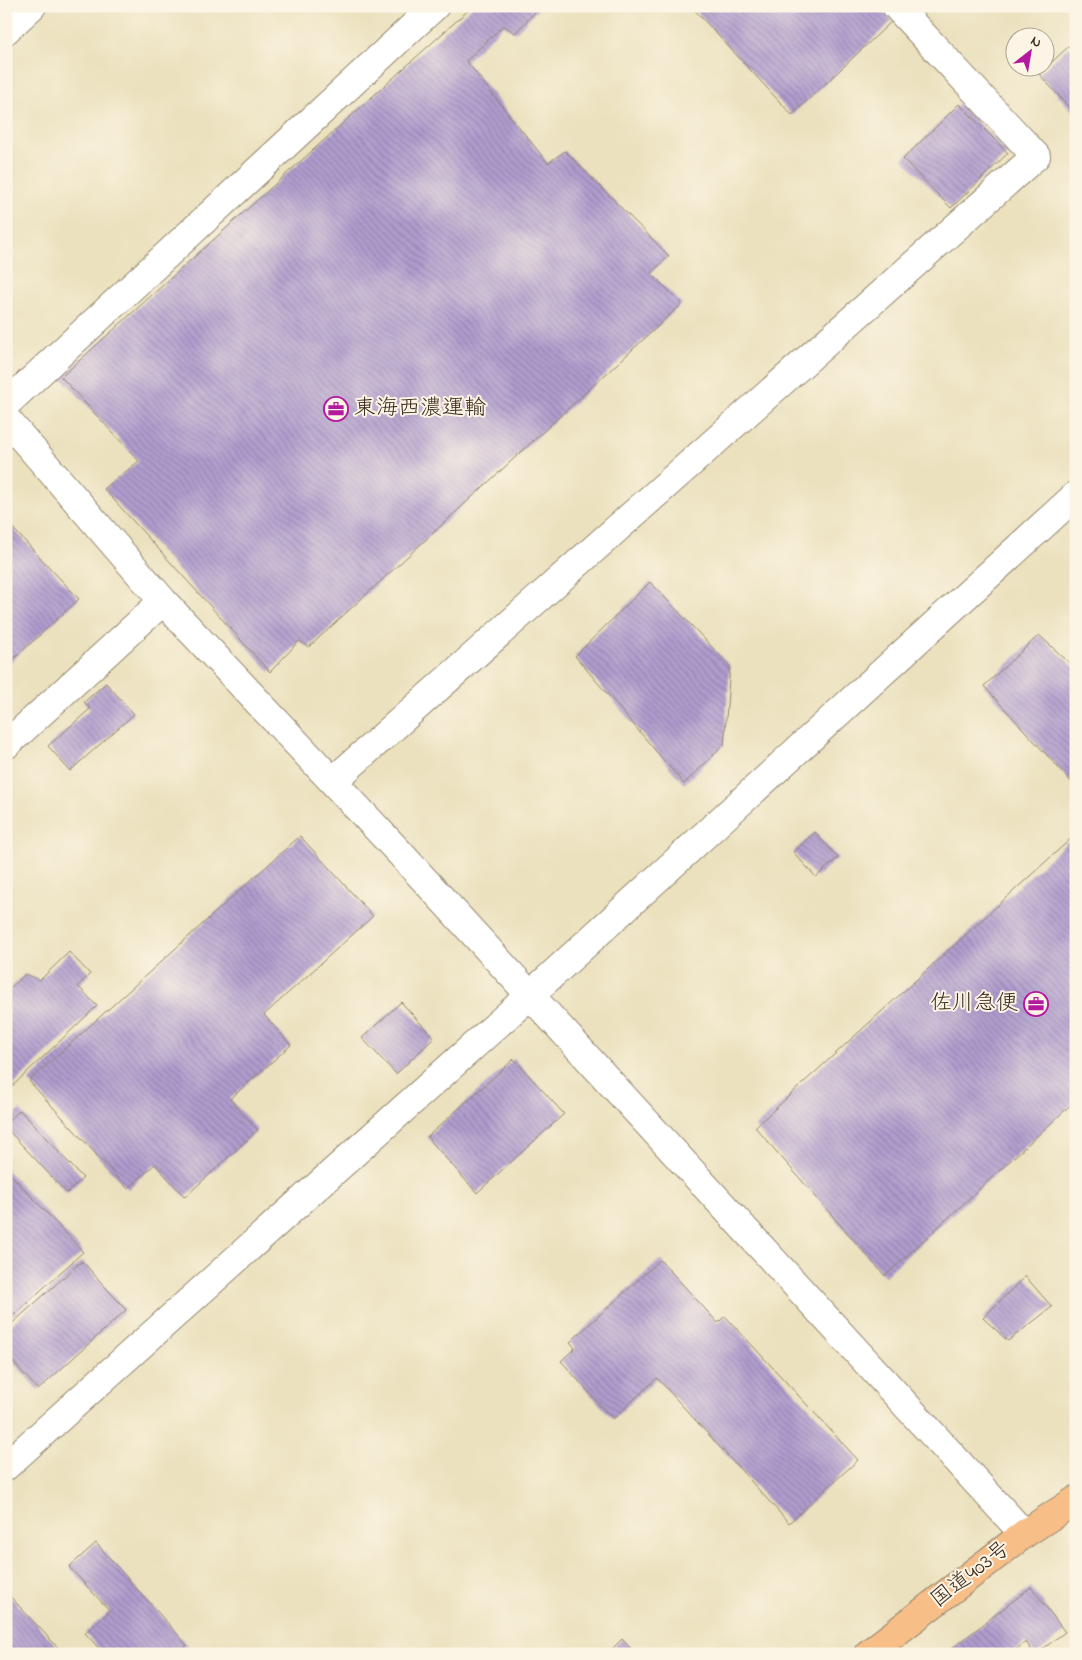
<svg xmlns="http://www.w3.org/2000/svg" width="1082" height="1660" font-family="'Indie Flower','Klee One',sans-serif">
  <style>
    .building { fill: url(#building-back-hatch) }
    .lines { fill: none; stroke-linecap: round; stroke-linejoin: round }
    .minor-casing { stroke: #93866e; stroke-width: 30 }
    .highway-casing { stroke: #93866e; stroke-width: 30 }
    .minor { stroke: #fff; stroke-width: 28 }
    .highway { stroke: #f7be88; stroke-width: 28 }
    .labels { text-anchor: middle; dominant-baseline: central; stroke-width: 4; stroke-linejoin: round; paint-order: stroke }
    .poi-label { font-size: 22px; fill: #3b2a1e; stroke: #fcf5e5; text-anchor: start }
    .street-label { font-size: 22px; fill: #3b2a1e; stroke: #fcf5e5 }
  </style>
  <defs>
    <pattern id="building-back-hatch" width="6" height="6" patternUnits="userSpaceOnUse" patternTransform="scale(1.25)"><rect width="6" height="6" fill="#b09dcf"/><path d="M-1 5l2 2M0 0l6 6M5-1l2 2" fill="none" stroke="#9080a7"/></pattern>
  </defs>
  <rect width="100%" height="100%" fill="#fcf5e5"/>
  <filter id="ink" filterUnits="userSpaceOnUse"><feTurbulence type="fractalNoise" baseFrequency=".02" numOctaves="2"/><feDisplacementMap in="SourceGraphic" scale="10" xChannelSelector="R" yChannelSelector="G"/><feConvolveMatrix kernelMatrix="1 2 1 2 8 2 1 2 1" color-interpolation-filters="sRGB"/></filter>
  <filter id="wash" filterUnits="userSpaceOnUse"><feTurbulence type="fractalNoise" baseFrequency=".0096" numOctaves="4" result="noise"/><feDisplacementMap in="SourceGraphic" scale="20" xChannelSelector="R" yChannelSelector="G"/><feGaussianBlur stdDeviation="1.12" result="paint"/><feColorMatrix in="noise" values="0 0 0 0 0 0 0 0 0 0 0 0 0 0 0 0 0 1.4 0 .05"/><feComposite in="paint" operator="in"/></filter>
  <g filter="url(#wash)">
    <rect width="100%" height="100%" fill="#ebe1be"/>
    <g id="blocks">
      <g class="building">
        <path d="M473 6H541L515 33 504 25 466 61 548 163 565 151 669 256 651 273 682 304 309 647 299 641 270 672 104 489 139 461 61 377Z"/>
        <path d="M691 6H878L892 21 792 115Z"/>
        <path d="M1076 45V115L1039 74 1068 47 1071 49Z"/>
        <path d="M959 104 1008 153 951 208 903 159Z"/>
        <path d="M6 521 79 599 6 666Z"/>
        <path d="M650 582 730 666 724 745 684 784 575 656Z"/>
        <path d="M1039 635 1076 669V787L984 686Z"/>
        <path d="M106 683 134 714 70 771 48 746 90 709 84 702Z"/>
        <path d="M815 832 838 858 816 877 793 852Z"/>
        <path d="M1076 834V1100L885 1276 755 1127Z"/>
        <path d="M300 836 373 916 264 1015 291 1045 230 1099 258 1130 185 1197 155 1164 128 1189 29 1081Z"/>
        <path d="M69 952 90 974 78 986 97 1006 6 1092V992L25 974 40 980Z"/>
        <path d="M401 1002 434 1038 396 1074 362 1038Z"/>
        <path d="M514 1059 564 1114 477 1193 427 1137Z"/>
        <path d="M20 1110 83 1178 67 1193 6 1128V1123Z"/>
        <path d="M6 1169 83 1252 6 1322Z"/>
        <path d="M660 1260 718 1323 725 1316 858 1460 789 1523 657 1378 613 1419 561 1361 575 1348 570 1342Z"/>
        <path d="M82 1261 126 1310 38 1390 6 1354V1329Z"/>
        <path d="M1025 1276 1052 1307 1008 1341 983 1318Z"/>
        <path d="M96 1543 187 1645 177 1654H104L85 1633 110 1611 69 1567Z"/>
        <path d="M1031 1587 1065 1632 1036 1654H1034L1026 1642 1010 1654H1001L998 1650 994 1654H945Z"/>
        <path d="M6 1592 64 1654H6Z"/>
        <path d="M622 1639 636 1654H607Z"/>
      </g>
    </g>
  </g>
  <g filter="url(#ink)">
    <use href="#blocks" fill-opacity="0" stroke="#93866e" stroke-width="1"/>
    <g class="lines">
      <defs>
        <g id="minor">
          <path d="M6 30 32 6"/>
          <path d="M6 404 435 6"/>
          <path d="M6 419 163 601 398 851 1024 1534"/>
          <path d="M6 745 163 601"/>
          <path d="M333 781 1036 156 896 6"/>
          <path d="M6 1466 529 996 1076 495"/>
        </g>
        <path id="highway" d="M868 1654 1024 1534 1076 1500"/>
      </defs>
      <use href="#minor" class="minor-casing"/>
      <use href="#highway" class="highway-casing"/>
      <use href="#minor" class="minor"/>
      <use href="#highway" class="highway"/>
    </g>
  </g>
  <defs>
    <symbol id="office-ring" viewBox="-11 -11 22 22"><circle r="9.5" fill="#fcf5e5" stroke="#b5179e" stroke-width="1.5"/><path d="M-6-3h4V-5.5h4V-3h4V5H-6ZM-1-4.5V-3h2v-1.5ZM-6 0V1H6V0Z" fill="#b5179e"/></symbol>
  </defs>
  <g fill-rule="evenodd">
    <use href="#office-ring" x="322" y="395" width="28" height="28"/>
    <use href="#office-ring" x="1022" y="990" width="28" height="28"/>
  </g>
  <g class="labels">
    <g class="poi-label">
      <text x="354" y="409">東海西濃運輸</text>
      <text x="1018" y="1004" text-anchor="end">佐川急便</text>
    </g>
    <g class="street-label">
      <text transform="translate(971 1575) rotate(-38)">国道403号</text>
    </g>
  </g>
  <rect width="1082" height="1660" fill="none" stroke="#fcf5e5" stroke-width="25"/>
  <g transform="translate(1030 52) rotate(31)"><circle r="24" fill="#fcf5e5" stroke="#afa495"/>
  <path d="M0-4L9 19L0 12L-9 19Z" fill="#b5179e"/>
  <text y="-8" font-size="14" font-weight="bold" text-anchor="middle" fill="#3b2a1e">N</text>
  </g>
</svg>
